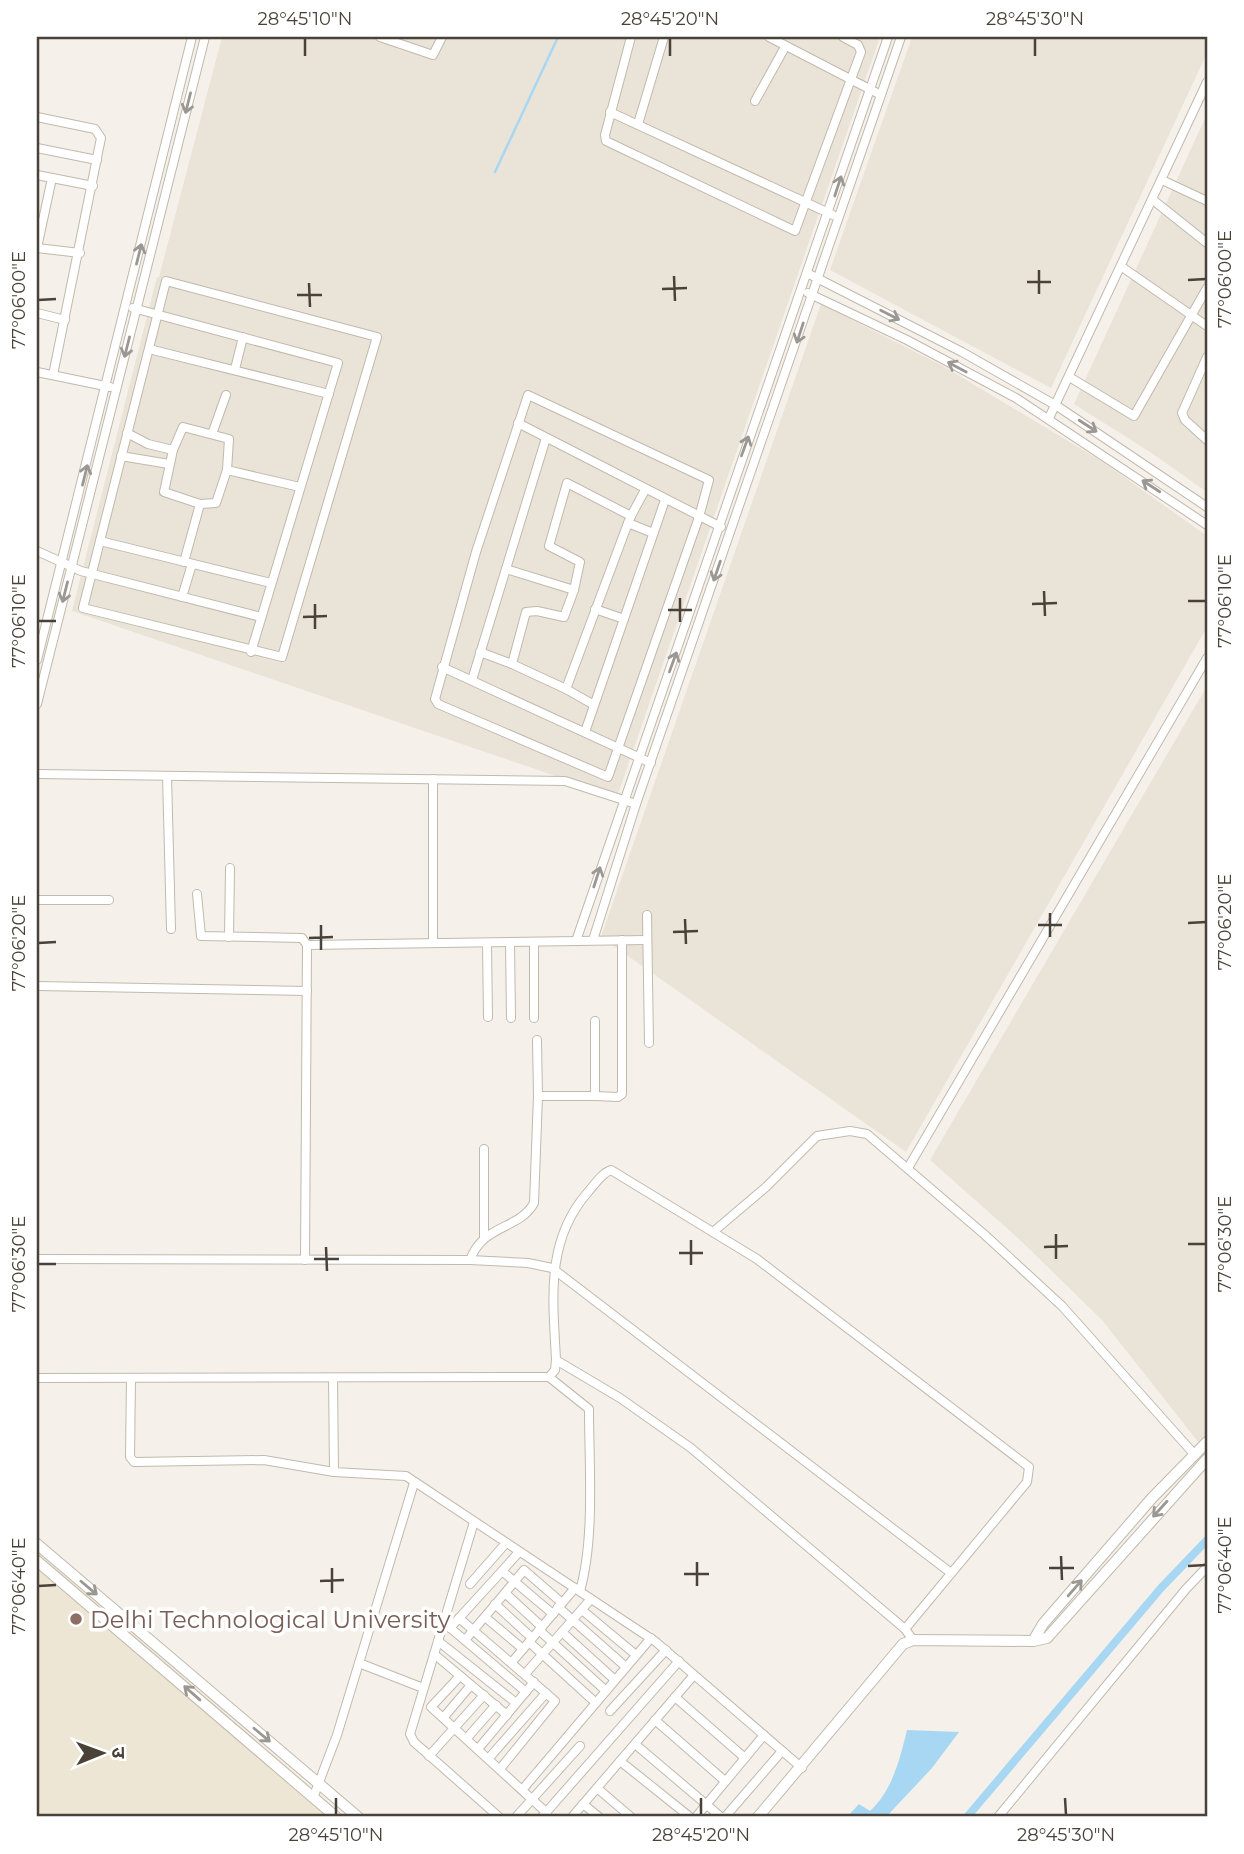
<svg xmlns="http://www.w3.org/2000/svg" width="1244" height="1854" font-family="Montserrat,'Noto Sans Devanagari',sans-serif">
  <style>
    .residential { fill: #e9e3d8 }
    .education { fill: #eee6d4 }
    .water { fill: #a7d7f2 }
    .lines { fill: none; stroke-linecap: round; stroke-linejoin: round }
    .stream { stroke: #a7d7f2; stroke-width: 2.5 }
    .canal { stroke: #a7d7f2; stroke-width: 8 }
    .minor-casing { stroke: #c1b9ac; stroke-width: 10 }
    .tertiary-casing { stroke: #c1b9ac; stroke-width: 12 }
    .minor { stroke: #fff; stroke-width: 8 }
    .tertiary { stroke: #fff; stroke-width: 10 }
    .oneway { stroke: #9b9792 }
    .ticks { fill: none; stroke: #4a4238; stroke-width: 2.5 }
    .education-dot { fill: #8d6e63; stroke: #fff; stroke-width: 2.5 }
    .labels { text-anchor: middle; dominant-baseline: central; stroke-width: 7; stroke-linejoin: round; paint-order: stroke }
    .education-label { font-size: 24px; fill: #785e54; stroke: #fff; text-anchor: start }
    .neatline { fill: none; stroke: #4a4238; stroke-width: 2.5 }
    .ticks-label { font-size: 18px; text-anchor: middle; fill: #4a4238 }
  </style>
  <rect width="100%" height="100%" fill="#f5f1ea"/>
  <g class="residential">
    <path d="M222 37H880L617 797 72 611 157 277H159Z"/>
    <path d="M912 37H1207V53L1051 388 830 270Z"/>
    <path d="M1207 114V492L1150 452 1074 404Z"/>
    <path d="M821 304 943 366 1103 462 1207 536V627L906 1152 601 937Z"/>
    <path d="M1207 686V1443L1203 1448 1102 1320 1019 1239 930 1160Z"/>
  </g>
  <path class="education" d="M37 1552 291 1770 345 1817H37Z"/>
  <path class="water" d="M907 1730 959 1732 932 1768 886 1817H847L859 1804 870 1811C892 1791 900 1759 907 1730Z"/>
  <g class="lines">
    <path class="stream" d="M495 172 558 37"/>
    <path class="canal" d="M967 1817 1161 1588 1207 1540"/>
    <defs>
      <g id="minor">
        <path d="M380 37 433 55 442 37"/>
        <path d="M631 37 605 135 606 141 795 231 861 52 858 45 843 37"/>
        <path d="M769 37 881 95"/>
        <path d="M755 101 785 47"/>
        <path d="M610 112 833 215"/>
        <path d="M37 117 95 129 101 138 53 375"/>
        <path d="M638 124 664 37"/>
        <path d="M37 148 97 160"/>
        <path d="M37 175 93 186"/>
        <path d="M1162 180 1207 201"/>
        <path d="M1153 200 1207 243"/>
        <path d="M37 248 52 178"/>
        <path d="M37 248 80 253"/>
        <path d="M1122 267 1207 326"/>
        <path d="M807 273 962 352 1057 406 1207 507"/>
        <path d="M166 281 377 337 282 657 83 608Z"/>
        <path d="M808 293 907 340 1016 398 1207 525"/>
        <path d="M133 308 338 363 251 652"/>
        <path d="M37 313 65 320"/>
        <path d="M149 349 329 394"/>
        <path d="M1207 357 1182 413 1185 420 1207 440"/>
        <path d="M235 369 243 337"/>
        <path d="M37 372 110 387"/>
        <path d="M1071 378 1134 416 1207 288"/>
        <path d="M528 395 709 480 699 517 608 777 438 704 435 699 476 552Z"/>
        <path d="M1049 418 1207 82"/>
        <path d="M518 423 721 527"/>
        <path d="M127 433 148 444 173 450 183 427 229 439 227 470 300 487"/>
        <path d="M212 434 226 395"/>
        <path d="M173 450 164 492 200 504 184 562"/>
        <path d="M121 456 169 464"/>
        <path d="M200 504 216 503 227 470"/>
        <path d="M631 516 645 490"/>
        <path d="M100 541 271 583"/>
        <path d="M37 551 81 571 261 617"/>
        <path d="M506 569 574 590 564 617 537 611 526 612 512 664 566 689 628 523 653 533"/>
        <path d="M574 590 580 562 549 546 567 483 631 516 628 523"/>
        <path d="M182 597 192 564"/>
        <path d="M595 609 624 619"/>
        <path d="M480 652 512 664"/>
        <path d="M37 660 192 37"/>
        <path d="M442 667 651 763"/>
        <path d="M472 680 546 438"/>
        <path d="M566 689 594 705"/>
        <path d="M37 704 205 37"/>
        <path d="M585 732 665 500"/>
        <path d="M37 774 565 781 636 804"/>
        <path d="M167 776 171 929"/>
        <path d="M197 894 201 936 302 938 307 945"/>
        <path d="M37 900H109"/>
        <path d="M647 915 649 1043"/>
        <path d="M229 937 230 868"/>
        <path d="M593 940 636 804 901 37"/>
        <path d="M576 941 888 37"/>
        <path d="M534 942V1018"/>
        <path d="M433 943V779"/>
        <path d="M487 943 488 1017"/>
        <path d="M510 943 511 1018"/>
        <path d="M37 986 307 991"/>
        <path d="M537 1040 538 1096"/>
        <path d="M595 1096 618 1097 622 1094V940"/>
        <path d="M484 1149V1238"/>
        <path d="M908 1168 1207 658"/>
        <path d="M713 1232 766 1187 817 1136 850 1131 867 1134 985 1235 1062 1306 1194 1454"/>
        <path d="M37 1259 470 1260C483 1224 519 1230 534 1203L538 1096H595V1021"/>
        <path d="M305 1260 307 945 647 940"/>
        <path d="M470 1260 528 1263 552 1268 951 1573"/>
        <path d="M556 1360 620 1398 691 1448 905 1629 913 1640"/>
        <path d="M549 1377 589 1409C589 1465 595 1538 580 1591"/>
        <path d="M37 1378 549 1377 555 1370 556 1360C553 1299 545 1241 588 1192 595 1184 602 1173 611 1170L757 1259 1029 1467 1027 1482 905 1629"/>
        <path d="M131 1378 130 1457 134 1462 264 1460 334 1472"/>
        <path d="M333 1378 334 1472 406 1476 656 1642 802 1768"/>
        <path d="M474 1522 410 1734 414 1742 499 1817"/>
        <path d="M502 1571 519 1552"/>
        <path d="M470 1584 506 1543"/>
        <path d="M505 1593 524 1570 562 1603"/>
        <path d="M495 1604 532 1638"/>
        <path d="M558 1607 626 1667"/>
        <path d="M582 1610 636 1655"/>
        <path d="M485 1617 523 1649"/>
        <path d="M459 1618 555 1701 500 1769"/>
        <path d="M448 1626 526 1692"/>
        <path d="M450 1628 502 1571 553 1614"/>
        <path d="M539 1630 606 1691"/>
        <path d="M562 1632 615 1680"/>
        <path d="M465 1640 505 1593 542 1627"/>
        <path d="M438 1641 516 1703"/>
        <path d="M529 1642 596 1703"/>
        <path d="M434 1654 507 1715"/>
        <path d="M512 1662 575 1588"/>
        <path d="M359 1663 423 1688"/>
        <path d="M525 1674 591 1599"/>
        <path d="M460 1676 431 1707 547 1813"/>
        <path d="M675 1697 745 1758"/>
        <path d="M610 1711 666 1650"/>
        <path d="M444 1717 471 1685"/>
        <path d="M655 1720 725 1781"/>
        <path d="M467 1738 496 1705"/>
        <path d="M635 1744 721 1817"/>
        <path d="M478 1749 534 1682"/>
        <path d="M429 1756 484 1695"/>
        <path d="M489 1758 546 1693"/>
        <path d="M620 1761 690 1817"/>
        <path d="M597 1788 631 1817"/>
        <path d="M522 1790 651 1638"/>
        <path d="M313 1798 337 1735 414 1483"/>
        <path d="M583 1804 599 1817"/>
        <path d="M516 1817 580 1746"/>
        <path d="M542 1817 679 1661"/>
        <path d="M572 1817 694 1675"/>
        <path d="M696 1817 764 1735"/>
        <path d="M725 1817 782 1751"/>
        <path d="M998 1817 1186 1589 1207 1567"/>
      </g>
      <g id="tertiary">
        <path d="M37 1544 358 1817"/>
        <path d="M37 1561 336 1817"/>
        <path d="M1033 1641 1043 1624 1152 1498 1207 1442"/>
        <path d="M758 1817 903 1644 913 1640 1033 1641 1047 1638 1207 1459"/>
      </g>
    </defs>
    <use href="#minor" class="minor-casing"/>
    <use href="#tertiary" class="tertiary-casing"/>
    <use href="#minor" class="minor"/>
    <use href="#tertiary" class="tertiary"/>
  </g>
  <defs><path id="oneway-shaft" d="M-6 0H5M1.5-3L5.5 0L1.5 3" fill="none" stroke-width="1.6" stroke-linecap="round" stroke-linejoin="round" transform="scale(1.75)"/></defs>
  <g class="oneway">
    <use href="#oneway-shaft" transform="translate(188 103) rotate(104)"/>
    <use href="#oneway-shaft" transform="translate(838 186) rotate(-72)"/>
    <use href="#oneway-shaft" transform="translate(139 254) rotate(-76)"/>
    <use href="#oneway-shaft" transform="translate(890 315) rotate(27)"/>
    <use href="#oneway-shaft" transform="translate(800 333) rotate(108)"/>
    <use href="#oneway-shaft" transform="translate(127 347) rotate(104)"/>
    <use href="#oneway-shaft" transform="translate(957 367) rotate(-152)"/>
    <use href="#oneway-shaft" transform="translate(1088 426) rotate(33)"/>
    <use href="#oneway-shaft" transform="translate(745 446) rotate(-70)"/>
    <use href="#oneway-shaft" transform="translate(85 475) rotate(-76)"/>
    <use href="#oneway-shaft" transform="translate(1151 486) rotate(-147)"/>
    <use href="#oneway-shaft" transform="translate(717 571) rotate(109)"/>
    <use href="#oneway-shaft" transform="translate(65 592) rotate(104)"/>
    <use href="#oneway-shaft" transform="translate(673 662) rotate(-70)"/>
    <use href="#oneway-shaft" transform="translate(597 877) rotate(-72)"/>
    <use href="#oneway-shaft" transform="translate(1160 1509) rotate(132)"/>
    <use href="#oneway-shaft" transform="translate(89 1588) rotate(40)"/>
    <use href="#oneway-shaft" transform="translate(1075 1588) rotate(-49)"/>
    <use href="#oneway-shaft" transform="translate(192 1693) rotate(-139)"/>
    <use href="#oneway-shaft" transform="translate(262 1735) rotate(40)"/>
  </g>
  <path class="ticks" d="M305 38V56M670 38V56M1035 38V56M1039 270V294M674 276 675 301M1188 280 1206 279M1027 282H1051M309 283 310 307M662 289 687 288M297 295H322M38 300 56 299M1044 591 1045 616M680 598V622M1188 601H1206M315 604V629M1032 604 1057 603M668 610H692M303 617 327 616M38 621H56M1050 913V937M685 919 686 944M1188 923 1206 922M321 925V950M1038 925H1062M673 932 698 931M309 938 333 937M38 943 56 942M1056 1234V1259M691 1240V1265M1188 1244H1206M326 1247 327 1271M1044 1247 1068 1246M679 1253H703M314 1259H339M38 1264H56M1061 1556 1062 1580M697 1562V1586M1188 1566 1206 1565M332 1568V1593M1049 1568H1074M684 1574H709M320 1581 344 1580M38 1586 56 1585M336 1798V1815M701 1798V1815M1065 1798 1066 1815"/>
  <circle class="education-dot" cx="76" cy="1619" r="7"/>
  <g class="labels">
    <g class="education-label">
      <text x="90" y="1619">Delhi Technological University</text>
    </g>
  </g>
  <rect width="1244" height="1854" fill="none" stroke="#ffffff" stroke-width="77"/>
  <g transform="translate(102 1753) rotate(89)" stroke="#ffffff" stroke-width="5" paint-order="stroke">
  <path d="M0-5L12 26L0 18L-12 26Z" fill="#4a4238"/>
  <text y="-10" font-size="19" font-weight="bold" text-anchor="middle" fill="#4a4238">उ</text>
  </g>
  <rect x="38" y="38" width="1168" height="1777" class="neatline"/>
  <g class="ticks-label">
    <text x="305" y="25">28°45'10"N</text>
    <text x="670" y="25">28°45'20"N</text>
    <text x="1035" y="25">28°45'30"N</text>
    <text transform="translate(1225 279) rotate(-90)" y="6">77°06'00"E</text>
    <text transform="translate(19 300) rotate(-90)" y="6">77°06'00"E</text>
    <text transform="translate(1225 601) rotate(-90)" y="6">77°06'10"E</text>
    <text transform="translate(19 621) rotate(-90)" y="6">77°06'10"E</text>
    <text transform="translate(1225 922) rotate(-90)" y="6">77°06'20"E</text>
    <text transform="translate(19 943) rotate(-90)" y="6">77°06'20"E</text>
    <text transform="translate(1225 1244) rotate(-90)" y="6">77°06'30"E</text>
    <text transform="translate(19 1264) rotate(-90)" y="6">77°06'30"E</text>
    <text transform="translate(1225 1565) rotate(-90)" y="6">77°06'40"E</text>
    <text transform="translate(19 1586) rotate(-90)" y="6">77°06'40"E</text>
    <text x="336" y="1841">28°45'10"N</text>
    <text x="701" y="1841">28°45'20"N</text>
    <text x="1066" y="1841">28°45'30"N</text>
  </g>
</svg>
